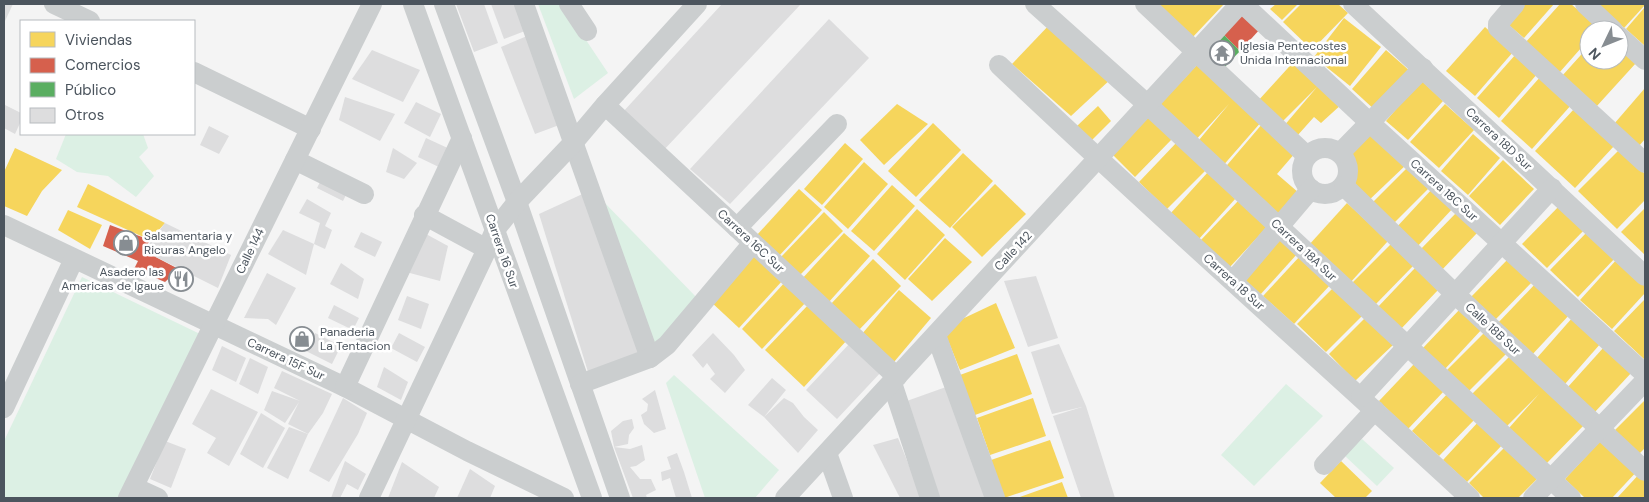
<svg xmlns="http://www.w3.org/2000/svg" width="1649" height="502" font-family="'DM Sans',sans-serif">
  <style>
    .green { fill: #dcf0e4 }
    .homes { fill: #f6d55c }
    .shops { fill: #d6604d }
    .public { fill: #5aae61 }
    .building { fill: #ddddde }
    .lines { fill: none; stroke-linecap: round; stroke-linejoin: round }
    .minor { stroke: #cbcecf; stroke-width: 20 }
    .labels { text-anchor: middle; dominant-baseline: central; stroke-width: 5; stroke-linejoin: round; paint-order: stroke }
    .poi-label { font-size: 12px; fill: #4c555e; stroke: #fff; text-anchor: start }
    .street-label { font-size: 12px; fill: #4c555e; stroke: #fff }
  </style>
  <rect width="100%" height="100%" fill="#f4f4f4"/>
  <g class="green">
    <path d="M538 4H562L608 73 574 99Z"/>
    <path d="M66 134H143L148 148 139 157 154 176 136 197 108 176 77 172 56 159Z"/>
    <path d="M600 198 698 299 653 347Z"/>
    <path d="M82 277 200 334 121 498H4V441Z"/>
    <path d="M674 375 779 470 755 498H705L666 383Z"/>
    <path d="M1286 384 1323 416 1254 486 1221 455Z"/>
    <path d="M1362 439 1394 468 1377 486 1344 455Z"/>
  </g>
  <g class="homes">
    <path d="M1153 4H1224L1191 39Z"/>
    <path d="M1276 4H1298L1282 20 1270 9Z"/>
    <path d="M1301 4H1338L1348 13 1312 50 1283 22Z"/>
    <path d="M1519 4H1554L1524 38 1504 21Z"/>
    <path d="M1560 4H1571L1599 28 1597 30H1589V39L1559 73 1525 43Z"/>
    <path d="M1601 4H1645V5L1624 28 1600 6Z"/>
    <path d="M1645 7V46L1626 29Z"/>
    <path d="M1344 18 1381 47 1350 86 1314 57Z"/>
    <path d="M1052 22 1112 78 1071 116 1012 64Z"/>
    <path d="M1485 27 1513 52 1475 96 1446 71Z"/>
    <path d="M1589 46V60H1619V47L1636 63 1596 107 1562 76Z"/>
    <path d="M1386 50 1411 72 1376 111 1352 89Z"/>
    <path d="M1516 54 1538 73 1499 118 1477 98Z"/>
    <path d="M1297 58 1343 103 1321 123 1314 117 1297 136 1283 127 1317 87 1280 124 1257 102Z"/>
    <path d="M1198 64 1262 121 1221 168 1194 146 1229 104 1192 144 1155 109Z"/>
    <path d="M1541 76 1572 104 1532 149 1501 121Z"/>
    <path d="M1421 80 1443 101 1408 140 1386 121Z"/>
    <path d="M1645 88V139L1639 146 1614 124Z"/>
    <path d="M897 104 928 124 884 165 860 140Z"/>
    <path d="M1445 104 1474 130 1439 168 1410 142Z"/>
    <path d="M1098 106 1111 121 1092 140 1077 126Z"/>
    <path d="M1575 108 1615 145 1575 188 1535 151Z"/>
    <path d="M1150 116 1173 138 1135 177 1112 154Z"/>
    <path d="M933 123 961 150 916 197 888 171Z"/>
    <path d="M1263 123 1296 152 1277 174 1299 193 1277 218 1222 171Z"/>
    <path d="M1373 126 1408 163 1366 203 1355 191 1351 147Z"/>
    <path d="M1473 134 1500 158 1468 195 1441 171Z"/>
    <path d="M1178 141 1207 169 1167 209 1139 182Z"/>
    <path d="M845 143 863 159 822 205 804 189Z"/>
    <path d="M15 148 62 170 42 191 27 216 4 206V172Z"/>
    <path d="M1620 149 1645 174V200L1617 229 1578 191Z"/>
    <path d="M963 153 993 181 950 228 919 200Z"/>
    <path d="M1503 160 1534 189 1500 225 1469 196Z"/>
    <path d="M864 162 888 184 848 229 824 207Z"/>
    <path d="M1410 165 1431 186 1390 227 1369 206Z"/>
    <path d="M1208 172 1236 198 1198 240 1170 214Z"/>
    <path d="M88 184 165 223 150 240 77 207Z"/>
    <path d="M995 184 1026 214 982 257 952 227Z"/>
    <path d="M892 185 915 206 874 251 851 231Z"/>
    <path d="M1433 188 1454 207 1415 249 1394 230Z"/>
    <path d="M799 189 822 210 778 257 756 236Z"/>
    <path d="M1239 200 1267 227 1229 268 1200 241Z"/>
    <path d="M1563 202 1588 226 1547 268 1522 244Z"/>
    <path d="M1347 203 1388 241 1349 284 1308 246Z"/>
    <path d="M1645 208V255L1621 232Z"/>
    <path d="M917 209 945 235 905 280 877 254Z"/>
    <path d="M68 210 102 225 90 249 58 230Z"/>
    <path d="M824 212 843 231 800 275 781 257Z"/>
    <path d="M1457 212 1478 232 1439 273 1418 252Z"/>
    <path d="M1590 229 1617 256 1578 297 1550 270Z"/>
    <path d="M844 233 870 256 828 303 801 280Z"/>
    <path d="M1282 237 1298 253 1260 295 1244 279Z"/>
    <path d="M945 238 972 262 932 301 908 279Z"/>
    <path d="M1391 244 1413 266 1374 306 1351 284Z"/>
    <path d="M753 253 783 280 739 328 710 301Z"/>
    <path d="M1300 256 1331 284 1294 324 1263 296Z"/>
    <path d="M1510 257 1534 280 1493 322 1469 299Z"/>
    <path d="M1618 258 1645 283V293L1612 329 1580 300Z"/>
    <path d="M873 259 901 286 858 331 830 305Z"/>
    <path d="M1415 268 1438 290 1399 331 1376 309Z"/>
    <path d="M786 281 807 301 762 349 742 329Z"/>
    <path d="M1537 282 1571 313 1530 357 1496 325Z"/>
    <path d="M1334 287 1363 315 1326 352 1297 324Z"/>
    <path d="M899 290 931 318 894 362 862 334Z"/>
    <path d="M1645 299V360L1614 331Z"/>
    <path d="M810 303 848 339 804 387 765 350Z"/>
    <path d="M996 303 1015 348 960 370 943 328Z"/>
    <path d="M1461 308 1483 328 1444 370 1422 349Z"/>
    <path d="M1367 316 1394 344 1355 381 1329 354Z"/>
    <path d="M1573 317 1601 343 1565 384 1536 359Z"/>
    <path d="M1487 330 1508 352 1468 392 1446 371Z"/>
    <path d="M1604 347 1632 372 1594 413 1567 388Z"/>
    <path d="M1513 353 1586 423 1546 464 1509 428 1539 394 1505 428 1472 394Z"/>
    <path d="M1017 354 1032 394 975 415 960 375Z"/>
    <path d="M1416 362 1445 390 1408 429 1379 401Z"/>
    <path d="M1450 391 1477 417 1439 456 1412 431Z"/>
    <path d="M1033 398 1046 436 990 455 977 418Z"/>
    <path d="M1645 400V448L1638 455 1615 430Z"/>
    <path d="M1480 420 1504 443 1467 482 1443 460Z"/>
    <path d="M1604 437 1639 469 1612 498H1585L1565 479Z"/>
    <path d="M1050 440 1064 478 1004 498 991 460Z"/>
    <path d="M1508 444 1540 476 1518 498H1484L1469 483Z"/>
    <path d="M1341 461 1372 491 1365 498H1336L1320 483Z"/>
    <path d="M1642 471 1645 474V498H1617Z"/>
    <path d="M1062 482 1068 498H1017Z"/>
  </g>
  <g class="shops">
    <path d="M1243 13 1261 28 1240 51 1224 35Z"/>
    <path d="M110 225 150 240 144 251 192 276 185 291 168 281 178 270 165 282 134 269 138 261 103 246Z"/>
    <path d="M301 330 311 335 303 350 293 344Z"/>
  </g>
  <path class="public" d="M1224 35 1240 51 1222 70 1204 54Z"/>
  <g class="building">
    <path d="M4 4H13L5 21 4 20Z"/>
    <path d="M456 4H484L498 43 474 52Z"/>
    <path d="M491 4H515L525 31 504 39Z"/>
    <path d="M722 4H801L662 152 622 113Z"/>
    <path d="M829 19 869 58 730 204 690 169Z"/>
    <path d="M527 36 562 124 535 134 501 47Z"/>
    <path d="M372 50 420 70 403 102 352 79Z"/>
    <path d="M345 97 395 114 380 141 339 120Z"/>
    <path d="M416 102 441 114 430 137 404 123Z"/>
    <path d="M5 105 21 113V121L15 134 4 128Z"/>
    <path d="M209 126 229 136 219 154 200 145Z"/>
    <path d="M426 138 452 150 443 169 418 157Z"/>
    <path d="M393 148 417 163 404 179 386 172Z"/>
    <path d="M323 176 349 189 343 201 317 188Z"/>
    <path d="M589 191 642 354 589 375 539 214Z"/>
    <path d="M307 199 331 213 325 226 332 230 325 249 314 244 320 223 299 213Z"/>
    <path d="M165 223 231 255 218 288 144 251Z"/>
    <path d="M283 230 314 244 306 275 268 254Z"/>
    <path d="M361 232 382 242 375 257 354 247Z"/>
    <path d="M426 234 448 246 440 281 406 272Z"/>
    <path d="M341 263 364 279 358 299 330 284Z"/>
    <path d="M267 273 296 288 276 325 268 319 244 318Z"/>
    <path d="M1036 276 1058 338 1028 347 1004 281Z"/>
    <path d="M407 296 429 304 421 329 398 320Z"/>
    <path d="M334 305 359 318 353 330 328 318Z"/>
    <path d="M315 333 341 346 332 364 306 351Z"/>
    <path d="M399 333 425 347 417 362 391 348Z"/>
    <path d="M713 333 734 355 745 370 725 393 710 379 715 374 707 363 703 368 692 355Z"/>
    <path d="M851 342 882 371 837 419 806 390Z"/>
    <path d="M1059 344 1086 406 1115 498H1081L1053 416 1082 407 1052 414 1031 352Z"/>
    <path d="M222 346 246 358 236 382 212 370Z"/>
    <path d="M250 358 268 367 258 394 239 384Z"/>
    <path d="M384 367 408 382 401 400 377 387Z"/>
    <path d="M282 371 332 394 323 413 308 434 288 424 299 402 285 423 264 410 272 391 300 401 274 388Z"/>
    <path d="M772 378 786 390 764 417 784 398 793 403 804 417 818 430 798 453 764 417 748 405Z"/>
    <path d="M946 387 988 498H939L904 402Z"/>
    <path d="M211 389 258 412 229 466 207 453 216 438 192 424Z"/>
    <path d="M655 390 666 429 654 433 644 424 641 415 647 411 648 404 642 399Z"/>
    <path d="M343 398 367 413 358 434 329 482 309 471Z"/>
    <path d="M261 413 285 428 263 468 240 454Z"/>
    <path d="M632 419 634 428 629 435 628 444 614 447 630 449 642 445 645 460 636 466 630 467 640 479H651L656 490 646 495 647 498H633L614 447 611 431 623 421Z"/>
    <path d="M289 427 308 434 288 479 267 468Z"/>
    <path d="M898 438 922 498H900L873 445Z"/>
    <path d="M165 441 186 449 171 488 150 479Z"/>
    <path d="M677 453 684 472 692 498H676L670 478 662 481 661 472 671 469 667 457Z"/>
    <path d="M345 461 366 474 358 490 347 484 340 498H331Z"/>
    <path d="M402 462 439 487 434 498H388Z"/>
    <path d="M470 469 495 486 490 498H457Z"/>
  </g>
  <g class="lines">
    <g class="minor">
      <path d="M54 4 90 21"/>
      <path d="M413 4 592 498"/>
      <path d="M444 4 517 202 620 498"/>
      <path d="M524 4 650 358"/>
      <path d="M569 4 587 31"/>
      <path d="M1035 4 1148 105 1571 498"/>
      <path d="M1145 4 1307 156"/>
      <path d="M1243 4 1369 122 1645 374"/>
      <path d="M1353 4 1645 276"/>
      <path d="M1515 4 1498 24V28L1645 163"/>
      <path d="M1585 4 1613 30"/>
      <path d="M1619 36 1645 60"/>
      <path d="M999 65C1153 212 1313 353 1470 498"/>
      <path d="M194 72 311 129"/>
      <path d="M605 105 897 377"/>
      <circle cx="1325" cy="171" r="23"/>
      <path d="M1340 153 1423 68"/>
      <path d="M295 160 364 194"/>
      <path d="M1344 186 1455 294 1645 471"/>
      <path d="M424 215 487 249"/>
      <path d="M4 225 345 387 467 451 564 498"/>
      <path d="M737 228 837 124"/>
      <path d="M1233 281 1311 189"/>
      <path d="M936 335 995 498"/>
      <path d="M892 383 930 498"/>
      <path d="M580 384 650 358 667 345 753 243"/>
      <path d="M345 387 462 138"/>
      <path d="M1361 397 1552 188"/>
      <path d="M4 408 74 259"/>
      <path d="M827 453 843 498"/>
      <path d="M1324 465 1375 410"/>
      <path d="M134 487 158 498"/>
      <path d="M128 498 372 4"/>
      <path d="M369 498 487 249 495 230 517 202 573 143 605 105 697 4"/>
      <path d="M785 498 1240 4"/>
      <path d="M1533 498 1645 381"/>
    </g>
  </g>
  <defs>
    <symbol id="temple-ring" viewBox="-11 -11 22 22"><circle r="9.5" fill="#fff" stroke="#878d92" stroke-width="1.5"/><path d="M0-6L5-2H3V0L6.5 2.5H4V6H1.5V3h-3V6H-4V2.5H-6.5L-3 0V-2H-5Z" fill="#878d92"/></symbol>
    <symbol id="shop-ring" viewBox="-11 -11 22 22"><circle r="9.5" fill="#fff" stroke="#878d92" stroke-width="1.5"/><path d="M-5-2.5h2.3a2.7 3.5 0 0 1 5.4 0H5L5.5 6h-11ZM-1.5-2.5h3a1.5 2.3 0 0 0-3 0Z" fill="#878d92"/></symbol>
    <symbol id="restaurant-ring" viewBox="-11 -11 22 22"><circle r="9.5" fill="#fff" stroke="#878d92" stroke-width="1.5"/><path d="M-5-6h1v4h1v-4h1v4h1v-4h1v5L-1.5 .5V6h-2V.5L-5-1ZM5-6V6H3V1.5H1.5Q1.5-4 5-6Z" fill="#878d92"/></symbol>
  </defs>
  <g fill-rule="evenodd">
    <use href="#temple-ring" x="1208" y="39" width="28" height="28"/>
    <use href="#shop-ring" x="112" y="229" width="28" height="28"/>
    <use href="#restaurant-ring" x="167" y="265" width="28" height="28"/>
    <use href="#shop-ring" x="288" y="325" width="28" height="28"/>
  </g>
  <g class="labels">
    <g class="poi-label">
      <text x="1240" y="46">Iglesia Pentecostes<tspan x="1240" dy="14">Unida Internacional</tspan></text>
      <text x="144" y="236">Salsamentaria y<tspan x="144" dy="14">Ricuras Angelo</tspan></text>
      <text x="164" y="272" text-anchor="end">Asadero las<tspan x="164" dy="14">Americas de Igaue</tspan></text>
      <text x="320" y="332">Panaderia<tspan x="320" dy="14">La Tentacion</tspan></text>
    </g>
    <g class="street-label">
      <text transform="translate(1499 139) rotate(43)">Carrera 18D Sur</text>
      <text transform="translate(1444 190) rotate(42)">Carrera 18C Sur</text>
      <text transform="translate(751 241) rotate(43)">Carrera 16C Sur</text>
      <text transform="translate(1304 250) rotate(43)">Carrera 18A Sur</text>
      <text transform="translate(250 251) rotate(-64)">Calle 144</text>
      <text transform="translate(502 251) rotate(71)">Carrera 16 Sur</text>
      <text transform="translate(1013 251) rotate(-47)">Calle 142</text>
      <text transform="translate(1234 282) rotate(42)">Carrera 18 Sur</text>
      <text transform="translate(1493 329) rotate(43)">Calle 18B Sur</text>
      <text transform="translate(286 359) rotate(25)">Carrera 15F Sur</text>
    </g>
  </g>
  <rect width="1649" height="502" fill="none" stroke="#4c555e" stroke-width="10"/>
  <rect x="20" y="20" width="175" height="115" fill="#ffffff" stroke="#b7bbbf"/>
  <rect x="30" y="32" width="25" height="15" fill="#f6d55c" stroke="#b7bbbf"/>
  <text x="65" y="45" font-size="15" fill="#4c555e">Viviendas</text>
  <rect x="30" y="58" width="25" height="15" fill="#d6604d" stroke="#b7bbbf"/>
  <text x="65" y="70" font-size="15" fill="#4c555e">Comercios</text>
  <rect x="30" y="82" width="25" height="15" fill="#5aae61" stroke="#b7bbbf"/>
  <text x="65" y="95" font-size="15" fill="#4c555e">Público</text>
  <rect x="30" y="108" width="25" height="15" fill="#ddddde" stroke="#b7bbbf"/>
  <text x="65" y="120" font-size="15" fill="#4c555e">Otros</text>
  <g transform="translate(1604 45) rotate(227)"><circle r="24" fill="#ffffff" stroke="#b7bbbf"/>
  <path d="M0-4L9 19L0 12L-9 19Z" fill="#878d92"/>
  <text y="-8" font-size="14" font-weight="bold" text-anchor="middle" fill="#4c555e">N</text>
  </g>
</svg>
